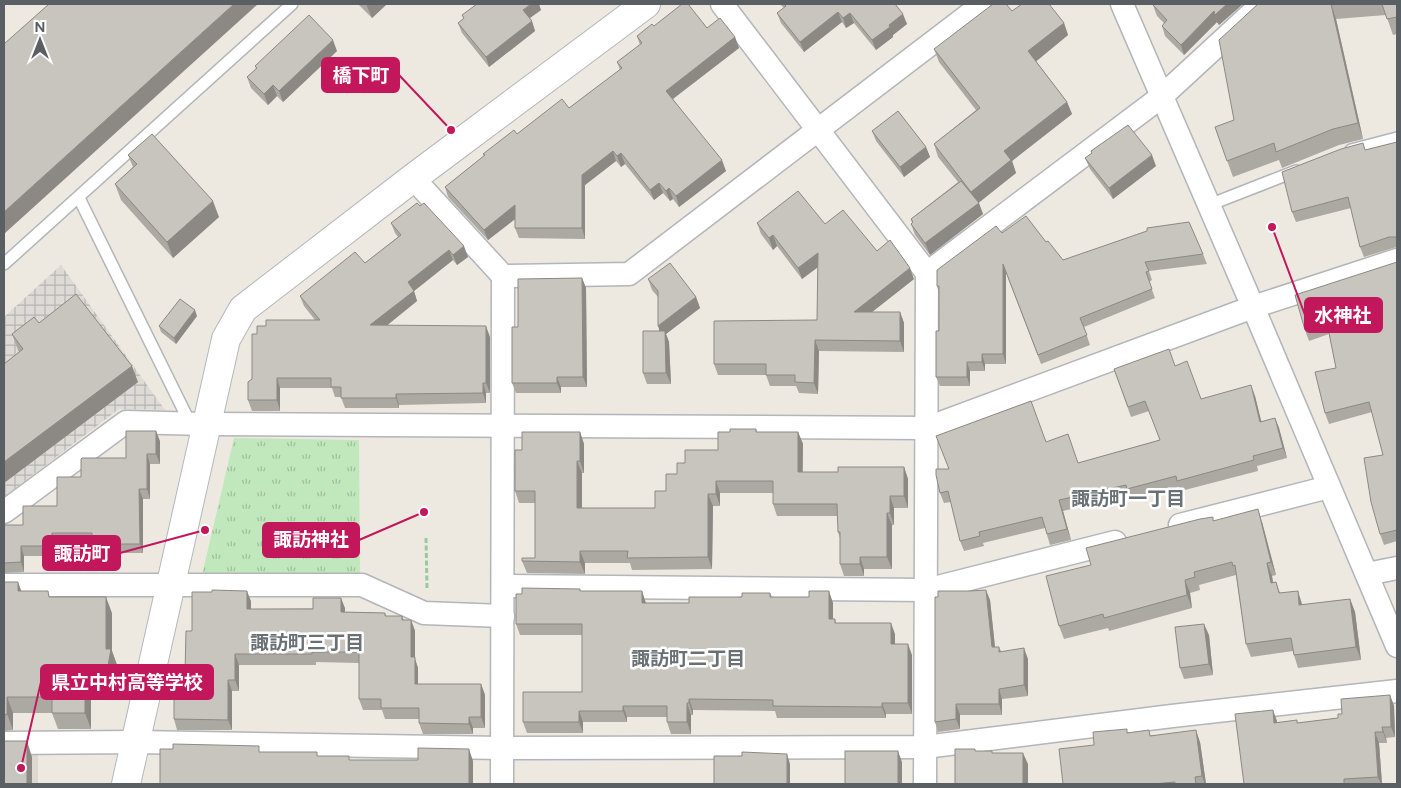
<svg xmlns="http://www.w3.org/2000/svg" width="1401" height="788" font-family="Figtree,'Noto Sans JP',sans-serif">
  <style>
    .industrial { fill: url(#industrial-grid) }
    .education { fill: #ddd8d0 }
    .park { fill: url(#park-tufts) }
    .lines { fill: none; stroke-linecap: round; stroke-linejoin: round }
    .lane-casing { stroke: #b2b5b9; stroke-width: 14 }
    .street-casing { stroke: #b2b5b9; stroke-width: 25 }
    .secondary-casing { stroke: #b3b8bd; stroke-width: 30 }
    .path { stroke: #96ca9f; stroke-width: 3; stroke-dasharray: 5 2.5; stroke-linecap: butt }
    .lane { stroke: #fff; stroke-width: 11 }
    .street { stroke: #fff; stroke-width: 22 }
    .secondary { stroke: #fff; stroke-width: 28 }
    .wall { fill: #aca9a3 }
    .shaded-wall { fill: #8c8985 }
    .building { fill: #c8c4be; stroke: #8c8985 }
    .labels { text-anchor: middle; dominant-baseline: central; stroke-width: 5; stroke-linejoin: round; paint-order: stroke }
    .neighbourhood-label { font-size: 19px; font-weight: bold; fill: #6a7175; stroke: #fff }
    .leader { fill: none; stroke: #c2185b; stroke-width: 2 }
    .callout-dot { fill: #c2185b; stroke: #fff; stroke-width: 2 }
    .callout { fill: #c2185b; stroke: #c2185b; stroke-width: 2 }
    .callout-label { font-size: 19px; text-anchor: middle; font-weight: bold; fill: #fff }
  </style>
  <defs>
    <pattern id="industrial-grid" width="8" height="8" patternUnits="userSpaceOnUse" patternTransform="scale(1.25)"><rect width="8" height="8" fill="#dedbd6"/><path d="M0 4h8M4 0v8" fill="none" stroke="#b7b5b1"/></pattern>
    <pattern id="park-tufts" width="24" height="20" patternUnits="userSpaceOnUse" patternTransform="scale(1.25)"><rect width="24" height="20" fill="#c1e7bc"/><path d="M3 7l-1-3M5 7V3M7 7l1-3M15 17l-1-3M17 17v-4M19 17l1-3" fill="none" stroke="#a0be9c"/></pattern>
  </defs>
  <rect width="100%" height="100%" fill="#ede9e1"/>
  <path class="industrial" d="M61 265 165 410 119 409 4 497V317Z"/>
  <rect class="education" x="4" y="752" width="34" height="32"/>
  <path class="park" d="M234 438 359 440 360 575H202Z"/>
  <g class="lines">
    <defs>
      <g id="lane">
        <path d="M1351 150 1397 138"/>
        <path d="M79 198 190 423"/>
        <path d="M1209 205 1296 171"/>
        <path d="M4 264 292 4"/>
      </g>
      <g id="street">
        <path d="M722 4 927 273 925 784"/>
        <path d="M1122 4 1253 307 1397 646"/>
        <path d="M413 178 503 276 502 784"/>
        <path d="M927 273 1161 97 1262 4"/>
        <path d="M503 276 629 274 983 4"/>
        <path d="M4 512 126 422 206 424 927 428 1253 307 1397 260"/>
        <path d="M1180 525 1329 487"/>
        <path d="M1367 574 1397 568"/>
        <path d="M4 585H362L424 613 503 616"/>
        <path d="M503 586 926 590 1115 542"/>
        <path d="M4 743 136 742 502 748 925 747 1172 716 1397 691"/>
      </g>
      <path id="secondary" d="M126 784 226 339 243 309 413 178 646 4"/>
    </defs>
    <use href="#lane" class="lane-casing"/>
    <use href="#street" class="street-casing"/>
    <use href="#secondary" class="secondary-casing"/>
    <path class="path" d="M426 538 427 589"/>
    <use href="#lane" class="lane"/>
    <use href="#street" class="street"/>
    <use href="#secondary" class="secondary"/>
  </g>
  <g class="wall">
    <path d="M358 4H387L372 18Z"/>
    <path d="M780 4H895L907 24 893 35V37L876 50 854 23 846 28 842 22 804 52 781 23 777 13 784 8Z"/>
    <path d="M1154 4H1243L1219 25 1217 22 1184 55 1165 36 1162 26 1164 23 1157 16 1153 5Z"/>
    <path d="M1258 4H1397V34L1393 35 1386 15 1336 19 1363 139 1339 145 1282 168 1279 160 1233 177 1215 127 1234 120Z"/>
    <path d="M541 10 530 18 535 31 489 67 462 33 458 23 464 19 462 15Z"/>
    <path d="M1012 11 1064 23 1068 35 1036 61 1067 102 1072 114 1012 161 1016 173 978 202 983 214 930 255 915 235 911 224 912 223 911 219 958 182 938 157 934 144 976 110 939 62 934 49Z"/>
    <path d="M654 26 707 28 735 37 739 48 673 99 726 171 679 207 673 199 670 201 663 193 654 200 625 164 621 167 616 161 585 185V239L519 238 515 228V219L488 240 448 197 445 187 484 156 483 154 517 134 569 108 620 70 617 62 640 45 637 36Z"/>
    <path d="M337 51 283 102 277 96 268 105 251 88 247 77 256 69 255 66Z"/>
    <path d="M872 131 926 147 930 157 904 177 876 141Z"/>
    <path d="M1397 142V247L1393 248 1364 257 1360 247 1351 208 1296 222 1292 212 1365 150Z"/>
    <path d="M1091 151 1156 166 1113 199 1090 169 1085 158 1092 153Z"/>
    <path d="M128 155 219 217 173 258 121 200 115 184 133 167Z"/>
    <path d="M391 223 468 257 457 265 453 260 414 291 417 301 387 325 490 337V393H486V403L399 405V408H345L341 397H335L332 388H280V411H252L248 400 252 379 257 334 266 326 315 320 304 306 300 296 365 263 398 237 395 233Z"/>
    <path d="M757 223 825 224 877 251 914 279 872 312H900L904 323V352L819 351 818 394 799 393 796 386H770L766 375H718L714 364 817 320 818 267 802 279 777 246 773 250 761 234Z"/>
    <path d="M1002 233 1046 242 1063 260 1203 254 1207 264 1149 271 1152 280 1149 282 1155 298 1084 327 1090 345 1041 364 1006 273V364H985V371H970V386H940L936 377 939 331V294L937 286Z"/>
    <path d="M1397 262V541L1384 545 1380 534 1383 455 1372 412 1329 424 1325 413 1336 368 1329 334 1309 341 1305 330Z"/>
    <path d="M582 278 586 288 587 387H561V393H516L512 383 518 327Z"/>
    <path d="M648 279 696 297 700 308 666 334 669 342 671 384H647L643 373 659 331 658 297 652 290Z"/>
    <path d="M197 316 176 344 161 332 159 326Z"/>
    <path d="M39 323 138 382 4 483V364L19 352 18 350 12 334Z"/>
    <path d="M1175 366 1201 399 1255 396 1261 422 1275 418 1279 428 1287 458 1257 466 1258 471 1181 491 1179 487 1131 500 1129 495 1063 511 1071 540 1050 545 1045 528 983 543 984 546 964 551 960 541 951 502 944 503 940 493 948 469 1046 442 1078 463 1160 440 1149 411 1131 417 1114 369Z"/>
    <path d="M756 429 757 432H798L803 444V472H838L904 467 908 479V508H894V525H892V569H864V576H844L840 564V538L838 532V516H777L773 504V493H720V506H713L712 569 632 570 630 563H585V574L527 573 522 561 535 558V503H519L515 491 522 450 580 432 584 444V473H582V508H655L685 463 718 450 730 432Z"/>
    <path d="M160 441V464H150V499H143V553H96L92 543H56V556H24V572L4 573V525H23L57 506 81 477 126 458Z"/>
    <path d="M1214 521 1262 522 1276 575 1272 576 1273 583 1276 582 1280 593 1303 605 1350 599 1355 612 1361 660 1298 668 1294 655 1293 651 1251 657 1246 644 1236 575 1199 585 1200 590 1190 593 1192 608 1109 631 1108 628 1064 639 1059 626 1091 565Z"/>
    <path d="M4 582 21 591 112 613V651L117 665 111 693H91V729H58L52 713H13V730L4 731Z"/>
    <path d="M581 591 646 603H689L770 593 772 597 833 603V619H835L836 623 895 634V644L912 655V714H886V718H777L775 711 693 710V715H691V734H671L667 722V717H627V722H583V733H527L523 722 582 692V635H520L516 624Z"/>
    <path d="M212 592 251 601V609L345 608V612L385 613 386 616H402L404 620H411L415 631V659L418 668V684H481L485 695V728H473V734H423L419 723V719H385L382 710H363L359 699V663L316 662V665H239V691H232V730H177L174 719 185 673 192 631Z"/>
    <path d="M990 600 995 647H999L1001 651 1028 659V696L1002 699V715H960V729L938 732 935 722Z"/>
    <path d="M1209 635 1213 675 1184 679 1180 668Z"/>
    <path d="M1390 695 1394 706 1395 737 1386 738 1387 743H1379L1382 784H1244L1277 721V722L1298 723 1338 718 1342 714Z"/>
    <path d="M1128 732 1200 742 1206 784H1063L1094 745Z"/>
  </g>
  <g class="shaded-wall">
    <path d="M234 4H258L4 234V212Z"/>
    <path d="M366 4H387L372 18Z"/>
    <path d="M531 4H539L541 10 527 20 523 10Z"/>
    <path d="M1227 4H1243L1219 25 1217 22 1184 55 1181 45 1214 11Z"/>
    <path d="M1331 4 1336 19 1363 139 1358 123Z"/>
    <path d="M838 12 842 22 804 52 800 42Z"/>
    <path d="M850 13 854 23 846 28 843 18Z"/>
    <path d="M903 14 907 24 893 35V37L876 50 872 40 889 25Z"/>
    <path d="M532 21 535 31 489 67 486 57Z"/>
    <path d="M1064 23 1068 35 1033 64 1028 51Z"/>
    <path d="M735 37 739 48 670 101 666 91Z"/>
    <path d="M333 40 337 51 283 102 279 91Z"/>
    <path d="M273 85 277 96 268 105 264 94Z"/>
    <path d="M1067 102 1072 114 1012 161 1016 173 976 205 971 192 1004 151Z"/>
    <path d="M926 147 930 157 904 177 900 167Z"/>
    <path d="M613 151 616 161 585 185V239L582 228V175Z"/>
    <path d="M621 153 625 164 621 167 617 156Z"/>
    <path d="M1152 155 1156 166 1113 199 1109 188Z"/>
    <path d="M722 160 726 171 679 207 676 196Z"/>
    <path d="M659 183 663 193 654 200 650 190Z"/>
    <path d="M669 188 673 199 670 201 666 191Z"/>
    <path d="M213 201 219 217 173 258 167 242Z"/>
    <path d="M979 203 983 214 930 255 925 243Z"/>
    <path d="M515 205 519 216 488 240 484 230Z"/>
    <path d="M773 235 777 246 773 250 769 238Z"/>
    <path d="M464 246 468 257 457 265 453 255Z"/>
    <path d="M449 250 453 260 414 291 417 301 374 336 370 325 408 282Z"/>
    <path d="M818 253 822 264 802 279 798 268Z"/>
    <path d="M1003 264 1006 273V364L1003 354Z"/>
    <path d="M910 268 914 279 858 323 854 312Z"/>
    <path d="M582 278 586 288 587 387 583 377Z"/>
    <path d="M696 297 700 308 666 334 669 342 671 384 666 373 662 338 658 326Z"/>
    <path d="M195 310 197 316 176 344 174 338Z"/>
    <path d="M900 312 904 323V352L900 341Z"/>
    <path d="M486 326 490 337V393L486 383Z"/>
    <path d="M815 340 819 351 818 394 814 383Z"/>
    <path d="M982 354 985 364V371L982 362Z"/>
    <path d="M967 362 970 371V386L967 377Z"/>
    <path d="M132 366 138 382 4 483V462Z"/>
    <path d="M557 377 561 387V393L557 383Z"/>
    <path d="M277 378 280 388V411L277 400Z"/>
    <path d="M483 383 486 393V403L483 393Z"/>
    <path d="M1251 385 1255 396 1264 432 1260 422Z"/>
    <path d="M396 394 399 405V408L396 398Z"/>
    <path d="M1275 418 1279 428 1287 458 1283 448Z"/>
    <path d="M156 431 160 441V464L156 454Z"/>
    <path d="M580 432 584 444V473L580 461Z"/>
    <path d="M798 432 803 444 802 484 798 472Z"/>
    <path d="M147 454 150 464V499L147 489Z"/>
    <path d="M577 461 582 473V520L577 508Z"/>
    <path d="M904 467 908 479V508L904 496Z"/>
    <path d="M716 481 720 493V506L716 494Z"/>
    <path d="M139 489 143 499V553L140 544Z"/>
    <path d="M708 494 713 506 712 569 708 557Z"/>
    <path d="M890 496 894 508V525L890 513Z"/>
    <path d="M1059 500 1063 511 1071 540 1067 529Z"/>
    <path d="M1258 509 1262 522 1276 575 1271 562Z"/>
    <path d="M887 513 892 525V569L887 557Z"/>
    <path d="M52 533 56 543V556L52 546Z"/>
    <path d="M21 546 24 556V572L21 562Z"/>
    <path d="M580 551 585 563V574L580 562Z"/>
    <path d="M860 557 864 569V576L860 564Z"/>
    <path d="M1267 563 1272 576 1275 596 1271 583Z"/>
    <path d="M1185 580 1190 593 1192 608 1187 595Z"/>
    <path d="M18 582 24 598 18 591Z"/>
    <path d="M986 590 990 600 996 657 992 647Z"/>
    <path d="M247 591 251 601V619L247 609Z"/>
    <path d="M642 591 646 603H642Z"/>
    <path d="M829 591 833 603V630L829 619Z"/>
    <path d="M1298 591 1302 604 1304 618 1299 605Z"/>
    <path d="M106 597 112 613V651L117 665 111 693 106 677Z"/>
    <path d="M341 598 345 608V623L341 612Z"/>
    <path d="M1350 599 1355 612 1361 660 1356 647Z"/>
    <path d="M411 620 415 631V659L418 668V695L415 684 411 657Z"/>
    <path d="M891 623 895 634V655L891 644Z"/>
    <path d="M1204 624 1209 635 1213 675 1209 664Z"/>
    <path d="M908 644 912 655V714L908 703Z"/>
    <path d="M1024 648 1028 659V696L1024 685Z"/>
    <path d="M235 654 239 665V691L235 680Z"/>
    <path d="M85 677 91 693V729L85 713Z"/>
    <path d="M228 680 232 691V730L228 720Z"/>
    <path d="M481 684 485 695V728L481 717Z"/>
    <path d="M999 689 1002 699V715L999 704Z"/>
    <path d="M1390 695 1394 706 1395 737 1391 727Z"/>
    <path d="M7 697 13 713V730L7 714Z"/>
    <path d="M689 699 693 710V715L689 703Z"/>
    <path d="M687 703 691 715V734L687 722Z"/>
    <path d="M882 703 886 714V718L882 707Z"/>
    <path d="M956 704 960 715V729L956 719Z"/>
    <path d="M623 706 627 717V722L623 711Z"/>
    <path d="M1273 710 1277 721 1278 734 1274 723Z"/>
    <path d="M579 711 583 722V733L579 722Z"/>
    <path d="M469 717 473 728V734L469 724Z"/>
    <path d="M1382 727 1386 738 1387 743 1383 732Z"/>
    <path d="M1196 730 1200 742 1206 784H1205L1202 776Z"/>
    <path d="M1375 732 1379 743 1382 784H1381L1378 777Z"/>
    <path d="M27 741 32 757V784H27Z"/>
    <path d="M469 749 473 761V784H469Z"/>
    <path d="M898 751 902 762V784H898Z"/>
    <path d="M1023 753 1028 764V784H1023Z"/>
    <path d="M787 754 790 764V784H787Z"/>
  </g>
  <g class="building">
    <path d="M49 4H234L4 212V44Z"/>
    <path d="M477 4H531L523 10 532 21 486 57 458 23 464 18 462 15Z"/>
    <path d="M682 4H688L707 28 720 18 735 37 666 91 722 160 676 196 669 188 666 191 659 183 650 190 621 153 617 156 613 151 582 175V228H515V205L484 230 445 187 485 155 483 154 514 130 517 134 562 99 569 108 622 68 617 62 642 43 637 36 652 24 654 26Z"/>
    <path d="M784 4H895L903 14 889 25 890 27 872 40 850 13 843 18 838 12 800 42 777 13 786 6Z"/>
    <path d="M993 4H1006L1012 11 1022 4H1049L1064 23 1028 51 1067 102 1004 151 1011 160 971 192 934 144 980 108 934 49Z"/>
    <path d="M1155 4H1227L1215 15 1214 11 1181 45 1162 26 1167 20 1153 5Z"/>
    <path d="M1258 4H1331L1358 123 1333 129 1276 152 1274 143 1227 161 1215 127 1234 120 1219 40Z"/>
    <path d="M1382 4H1397V17L1387 19Z"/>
    <path d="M309 15 333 40 279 91 273 85 264 94 247 77 257 68 255 66Z"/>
    <path d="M898 111 926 147 900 167 872 131Z"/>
    <path d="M1128 125 1152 155 1109 188 1085 158 1092 153 1091 151Z"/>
    <path d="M152 134 213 201 167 242 115 184 137 164 128 155Z"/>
    <path d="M1397 142V237H1389L1360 247 1348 197 1292 212 1282 172 1341 149 1363 143 1365 150Z"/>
    <path d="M961 181 979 203 925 243 911 224 913 222 911 219Z"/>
    <path d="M798 191 825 224 843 210 877 251 890 240 910 268 854 312H900V341L815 340 814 383 795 382V375H766V364H714V321L817 320 818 253 798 268 773 235 769 238 757 223Z"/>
    <path d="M417 203 420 206 424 203 464 246 453 255 449 250 408 282 414 291 370 325 486 326V383H483V393L396 394V398H341V387H331V378H277V400H248V382L252 379V334H257V326H266V320H320L300 296 355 252 365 263 401 235 391 223Z"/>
    <path d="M1026 216 1046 242 1048 241 1063 260 1147 231V228L1189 222 1203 254 1145 262 1149 271 1146 272 1152 289 1080 318 1087 335 1038 355 1003 264V354H982V362H967V377H936V331H939V286H937V270L996 226 1002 233Z"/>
    <path d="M1397 262V530L1380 534 1371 502 1364 458 1383 455 1369 402 1325 413 1315 372 1336 368 1327 323 1305 330 1295 295Z"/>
    <path d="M670 263 696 297 658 326V291L648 279Z"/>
    <path d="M582 278 583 377H557V383H512V327H518V279Z"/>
    <path d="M76 294 132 366 4 462V364L23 349 12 334 34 317 39 323Z"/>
    <path d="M180 299 195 310 174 338 159 326Z"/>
    <path d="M643 331H665L666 373H643Z"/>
    <path d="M1169 349 1175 366 1187 361 1201 399 1251 385 1260 422 1275 418 1283 448 1253 456 1254 460 1177 481 1176 476 1127 489 1126 485 1059 500 1067 529 1047 534 1042 517 979 532 980 536 960 541 948 491 940 493 936 475V469H949L936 436 1031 401 1046 442 1068 434 1078 463 1160 440 1145 401 1128 407 1114 369Z"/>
    <path d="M730 429H756V432H798V472H838V467H904V496H890V513H887V557H860V564H840V532H838L837 504H773V481H716V494H708V557L627 558 628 551H580V562L522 561V558H535V491H515V450H522V432H580V461H577V508H655V491H666V474H677V463H685V450H718V432H730Z"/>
    <path d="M126 431H156V454H147V489H139L140 544H92V533H52V546H21V562L4 563V525H23V506H57V477H81V459L82 458H126Z"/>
    <path d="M1258 509 1271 562 1267 563 1271 583 1276 582 1279 593 1298 591 1299 605 1350 599 1356 647 1294 655 1291 638 1246 644 1235 565 1233 566 1232 562 1194 572 1195 577 1185 580 1187 595 1104 618 1103 614 1059 626 1046 576 1091 565 1086 548 1200 519 1213 517V521Z"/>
    <path d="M4 582H18V591H48L49 597H106V649H111L106 677H85V713H52V697H7V714L4 715Z"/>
    <path d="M522 588 580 589V591H642V603H689V597H742V593H770V597H809V591H829V619H835V623H891V644H908V703H882V707L773 706V700L689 699V703H687V722H667V706H623V711H579V722H523V692H582V624H516V594H522Z"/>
    <path d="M212 590 247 591V609H313V598H341V612L385 613V616H402V620H411V657H415V684H481V717H469V724L419 723V708H381V699H359V652H312V654H235V680H228V720L174 719V673H185L186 631H192V592H212Z"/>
    <path d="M986 590 992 647H999V652L1024 648V685L999 689V704H956V719L935 722V597H938V591H970Z"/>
    <path d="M1204 624 1209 664 1180 668 1175 627Z"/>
    <path d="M1390 695 1391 727H1382L1383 732H1375L1378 777 1344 779V784H1244L1235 714 1273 710 1274 723 1297 720V723L1338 718V714H1342L1341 699Z"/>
    <path d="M1127 729V733L1149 730 1150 736 1196 730 1202 776 1195 777 1196 784H1175V782L1153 784H1063L1059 749 1094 745 1093 732Z"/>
    <rect x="4" y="741" width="23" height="43"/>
    <path d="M173 744 259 746V752H317V756H349V760H418V748L469 749V784H160V749H173Z"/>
    <path d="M955 749H975V751H992V753H1023V784H955Z"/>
    <rect x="845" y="751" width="53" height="33"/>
    <path d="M742 752 787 754V784H714V756H742Z"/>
  </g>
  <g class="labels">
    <g class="neighbourhood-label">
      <text x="1128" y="498">諏訪町一丁目</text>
      <text x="307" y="642">諏訪町三丁目</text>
      <text x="688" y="658">諏訪町二丁目</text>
    </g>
  </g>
  <path class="leader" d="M451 130L399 75M1272 227L1305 315M424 512L359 540M205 530L120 553M21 768L41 682"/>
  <g class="callout-dot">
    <circle cx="451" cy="130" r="5"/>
    <circle cx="1272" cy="227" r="5"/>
    <circle cx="424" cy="512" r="5"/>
    <circle cx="205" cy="530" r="5"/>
    <circle cx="21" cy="768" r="5"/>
  </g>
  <g class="callout">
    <rect x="322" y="58" width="77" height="34" rx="5"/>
    <rect x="1305" y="298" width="77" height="34" rx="5"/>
    <rect x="263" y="523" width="96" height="34" rx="5"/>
    <rect x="43" y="536" width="77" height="34" rx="5"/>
    <rect x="41" y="665" width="172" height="34" rx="5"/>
  </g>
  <g class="callout-label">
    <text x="361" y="82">橋下町</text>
    <text x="1343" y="322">水神社</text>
    <text x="311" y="546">諏訪神社</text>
    <text x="82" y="560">諏訪町</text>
    <text x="127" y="689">県立中村高等学校</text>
  </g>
  <rect width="1401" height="788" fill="none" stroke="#595f63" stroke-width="10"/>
  <g transform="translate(40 40)" stroke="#ffffff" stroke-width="4" paint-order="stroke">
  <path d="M0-4L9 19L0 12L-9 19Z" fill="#595f63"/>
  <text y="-8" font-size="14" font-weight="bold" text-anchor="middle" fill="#595f63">N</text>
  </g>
</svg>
